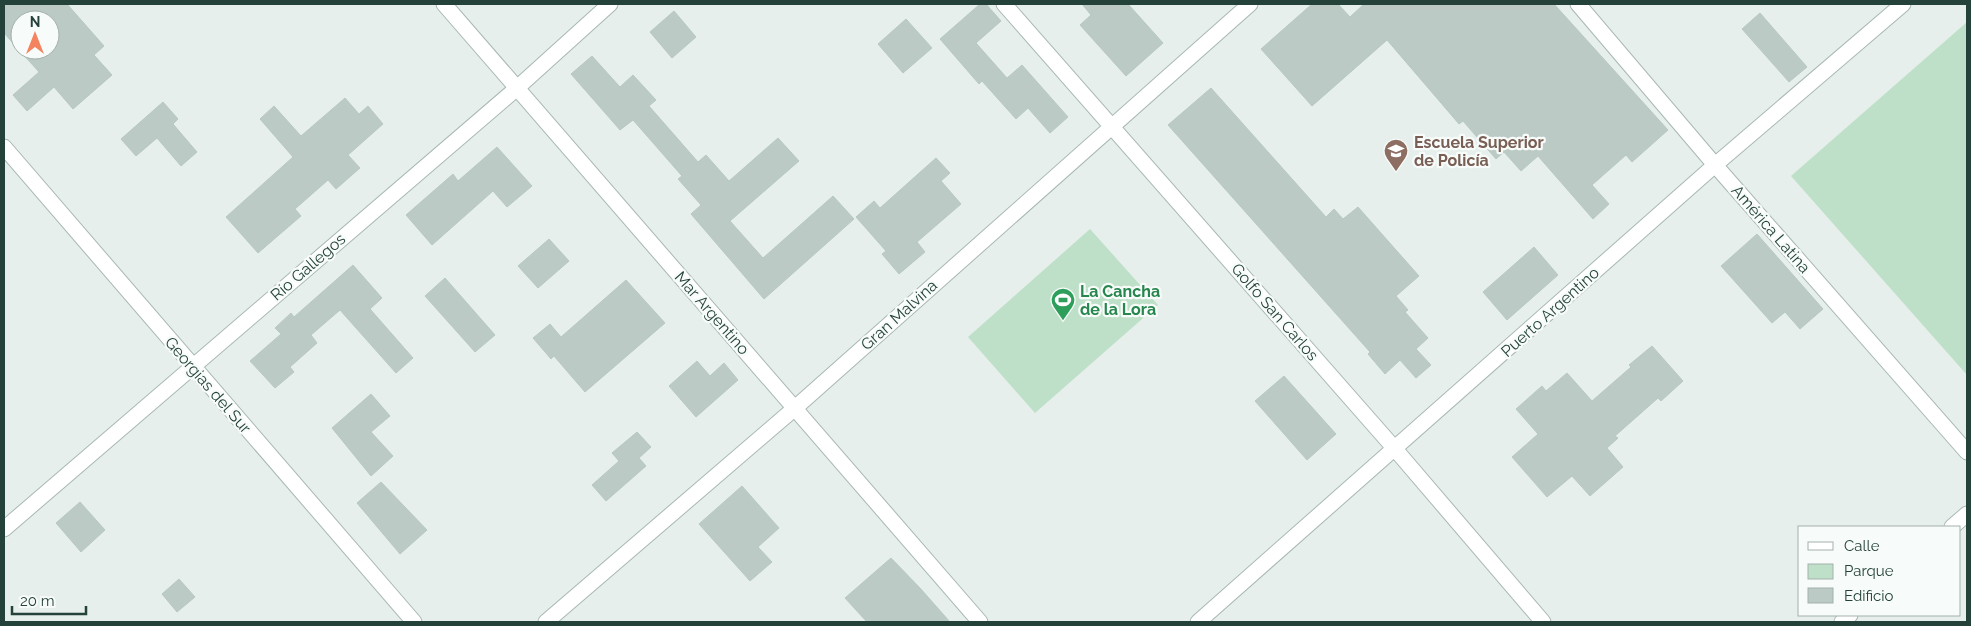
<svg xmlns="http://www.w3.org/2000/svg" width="1971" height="626" font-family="Raleway,sans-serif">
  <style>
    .green { fill: #bfe0c8 }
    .building { fill: #bbcac4; stroke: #b8c9c2; fill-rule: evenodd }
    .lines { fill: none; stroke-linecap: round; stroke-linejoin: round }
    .minor-casing { stroke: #a8b8b2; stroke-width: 17 }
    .minor { stroke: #fff; stroke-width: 15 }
    .labels { text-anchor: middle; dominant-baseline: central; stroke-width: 4.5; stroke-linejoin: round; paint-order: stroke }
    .education-label { font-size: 16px; font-weight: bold; fill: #785e54; stroke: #f7fbf9; text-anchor: start }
    .street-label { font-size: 16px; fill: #24423a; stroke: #f7fbf9 }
    .leisure-label { font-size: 16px; font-weight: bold; fill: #27864d; stroke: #f7fbf9; text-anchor: start }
  </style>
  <rect width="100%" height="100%" fill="#e6efeb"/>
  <g class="green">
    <path d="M1967 22V375L1791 176Z"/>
    <path d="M1090 229 1158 305 1035 413 968 337Z"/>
  </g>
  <g class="building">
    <path d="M4 4H67L104 46 94 55 112 75 73 109 54 87 27 111 13 95 39 72 4 33ZM20 20H50V50H20Z"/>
    <path d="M980 4H986L1001 21 976 43 1007 78 1022 65 1068 117 1050 133 1028 108 1016 119 982 81 979 84 940 39Z"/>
    <path d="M1082 4H1128L1163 43 1126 76 1080 25 1091 15Z"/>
    <path d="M1312 4H1338L1350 17 1364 4H1554L1668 130 1632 162 1626 155 1592 185 1609 204 1593 219 1538 156 1521 171 1504 152 1496 159 1463 121 1459 124 1387 40 1312 106 1261 49Z"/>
    <path d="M674 11 696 37 672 58 650 32Z"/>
    <path d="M1760 13 1807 67 1789 82 1742 29Z"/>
    <path d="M906 19 932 48 903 73 878 44Z"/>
    <path d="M592 56 620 87 633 75 656 100 649 106 698 162 706 155 729 181 778 138 799 161 730 221 763 258 833 196 854 219 764 299 691 214 701 205 678 179 682 176 633 120 620 130 571 74Z"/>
    <path d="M1211 88 1326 217 1334 209 1343 219 1358 207 1419 276 1396 296 1408 310 1405 312 1428 338 1416 349 1431 365 1416 378 1400 360 1385 374 1368 354 1370 352 1168 125Z"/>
    <path d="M345 98 359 114 368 106 383 124 348 155 360 168 336 189 328 180 295 209 301 216 258 253 226 217 293 157 260 119 274 106 301 136Z"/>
    <path d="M163 102 178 119 173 124 197 152 181 166 157 138 136 156 121 139Z"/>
    <path d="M497 147 532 186 507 207 493 191 432 245 406 215 453 174 458 181Z"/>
    <path d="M936 158 950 173 941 181 961 204 917 242 925 252 899 274 882 254 886 251 856 217 874 201 880 208Z"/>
    <path d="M1757 234 1823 309 1800 329 1785 312 1772 323 1721 266Z"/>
    <path d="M549 239 569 261 538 288 518 266Z"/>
    <path d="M1534 247 1558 275 1507 320 1483 292Z"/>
    <path d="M353 265 382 298 370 309 413 358 396 373 340 310 311 335 317 343 290 367 294 372 275 388 250 361 281 334 275 328 291 313 294 317Z"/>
    <path d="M445 278 495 335 475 352 425 296Z"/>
    <path d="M626 280 665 323 585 392 554 356 551 359 533 338 550 324 561 337Z"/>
    <path d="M1652 346 1683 381 1661 401 1658 398 1615 436 1618 438 1607 448 1623 467 1590 496 1572 476 1547 497 1512 457 1538 434 1516 409 1542 386 1546 391 1567 373 1592 401 1631 367 1629 365Z"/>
    <path d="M697 361 710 376 724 363 738 380 696 417 669 386Z"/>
    <path d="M1284 376 1336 434 1307 460 1255 401Z"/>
    <path d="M371 394 390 416 371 432 393 456 371 476 332 428Z"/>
    <path d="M637 432 651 447 639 458 646 466 606 501 592 485 619 461 612 453Z"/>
    <path d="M381 482 427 530 400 554 357 503Z"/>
    <path d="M742 486 779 528 758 547 772 562 750 581 699 524Z"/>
    <path d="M80 502 105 530 81 552 56 523Z"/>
    <path d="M891 558 920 588 950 622H867L845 598Z"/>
    <path d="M179 579 195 597 177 612 162 594Z"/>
  </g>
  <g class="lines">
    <defs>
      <g id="minor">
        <path d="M444 4 980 622"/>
        <path d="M1004 4 1395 449 1543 622"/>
        <path d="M1578 4 1715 165 1967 452"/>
        <path d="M4 147 414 622"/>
        <path d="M1952 527 1967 514"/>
        <path d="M4 529 517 88 610 4"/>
        <path d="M546 622 795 408 1250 4"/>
        <path d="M1198 622 1715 165 1903 4"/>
        <path d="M1842 622 1850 615"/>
      </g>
    </defs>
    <use href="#minor" class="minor-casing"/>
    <use href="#minor" class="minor"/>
  </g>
  <defs>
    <symbol id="university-pin" viewBox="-11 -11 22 30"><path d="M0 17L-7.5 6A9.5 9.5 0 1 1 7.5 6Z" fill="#8d6e63" stroke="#f7fbf9"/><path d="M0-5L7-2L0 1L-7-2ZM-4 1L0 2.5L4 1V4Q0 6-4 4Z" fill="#fff"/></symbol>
    <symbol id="stadium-pin" viewBox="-11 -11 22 30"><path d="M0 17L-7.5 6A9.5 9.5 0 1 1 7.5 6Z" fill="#2e9e5b" stroke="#f7fbf9"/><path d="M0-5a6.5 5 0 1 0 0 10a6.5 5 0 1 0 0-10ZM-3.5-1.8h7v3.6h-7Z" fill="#fff"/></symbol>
  </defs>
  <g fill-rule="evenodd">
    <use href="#university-pin" x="1382" y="137" width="28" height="38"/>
    <use href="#stadium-pin" x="1049" y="286" width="28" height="38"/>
  </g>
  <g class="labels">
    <g class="education-label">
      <text x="1414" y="142">Escuela Superior<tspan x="1414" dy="18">de Policía</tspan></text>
    </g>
    <g class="street-label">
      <text transform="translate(1771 229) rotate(49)">América Latina</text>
      <text transform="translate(308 267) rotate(-41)">Río Gallegos</text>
      <text transform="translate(1275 312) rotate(49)">Golfo San Carlos</text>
      <text transform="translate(1550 312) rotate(-42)">Puerto Argentino</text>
      <text transform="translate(712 313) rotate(49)">Mar Argentino</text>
      <text transform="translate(899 315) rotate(-42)">Gran Malvina</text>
      <text transform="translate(208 385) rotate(49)">Georgias del Sur</text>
    </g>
    <g class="leisure-label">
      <text x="1080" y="291">La Cancha<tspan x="1080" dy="18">de la Lora</tspan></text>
    </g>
  </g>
  <rect width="1971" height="626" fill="none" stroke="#24423a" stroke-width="10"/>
  <rect x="1798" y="526" width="162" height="90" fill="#f7fbf9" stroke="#a3b1ad"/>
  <rect x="1808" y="542" width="25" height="8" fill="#ffffff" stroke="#a3b1ad"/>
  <text x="1844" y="551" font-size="15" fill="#24423a">Calle</text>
  <rect x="1808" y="564" width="25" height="15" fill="#bfe0c8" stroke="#a3b1ad"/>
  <text x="1844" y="576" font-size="15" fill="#24423a">Parque</text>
  <rect x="1808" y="588" width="25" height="15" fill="#bbcac4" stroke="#a3b1ad"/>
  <text x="1844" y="601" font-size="15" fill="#24423a">Edificio</text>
  <g transform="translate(35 35)"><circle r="24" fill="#f7fbf9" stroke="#a3b1ad"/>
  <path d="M0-4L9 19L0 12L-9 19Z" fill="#f4845f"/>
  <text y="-8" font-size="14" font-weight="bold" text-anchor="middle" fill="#24423a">N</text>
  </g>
  <path d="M12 606v8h74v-8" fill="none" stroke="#24423a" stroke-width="2.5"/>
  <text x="20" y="606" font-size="15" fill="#24423a" stroke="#f7fbf9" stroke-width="4" paint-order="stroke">20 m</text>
</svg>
